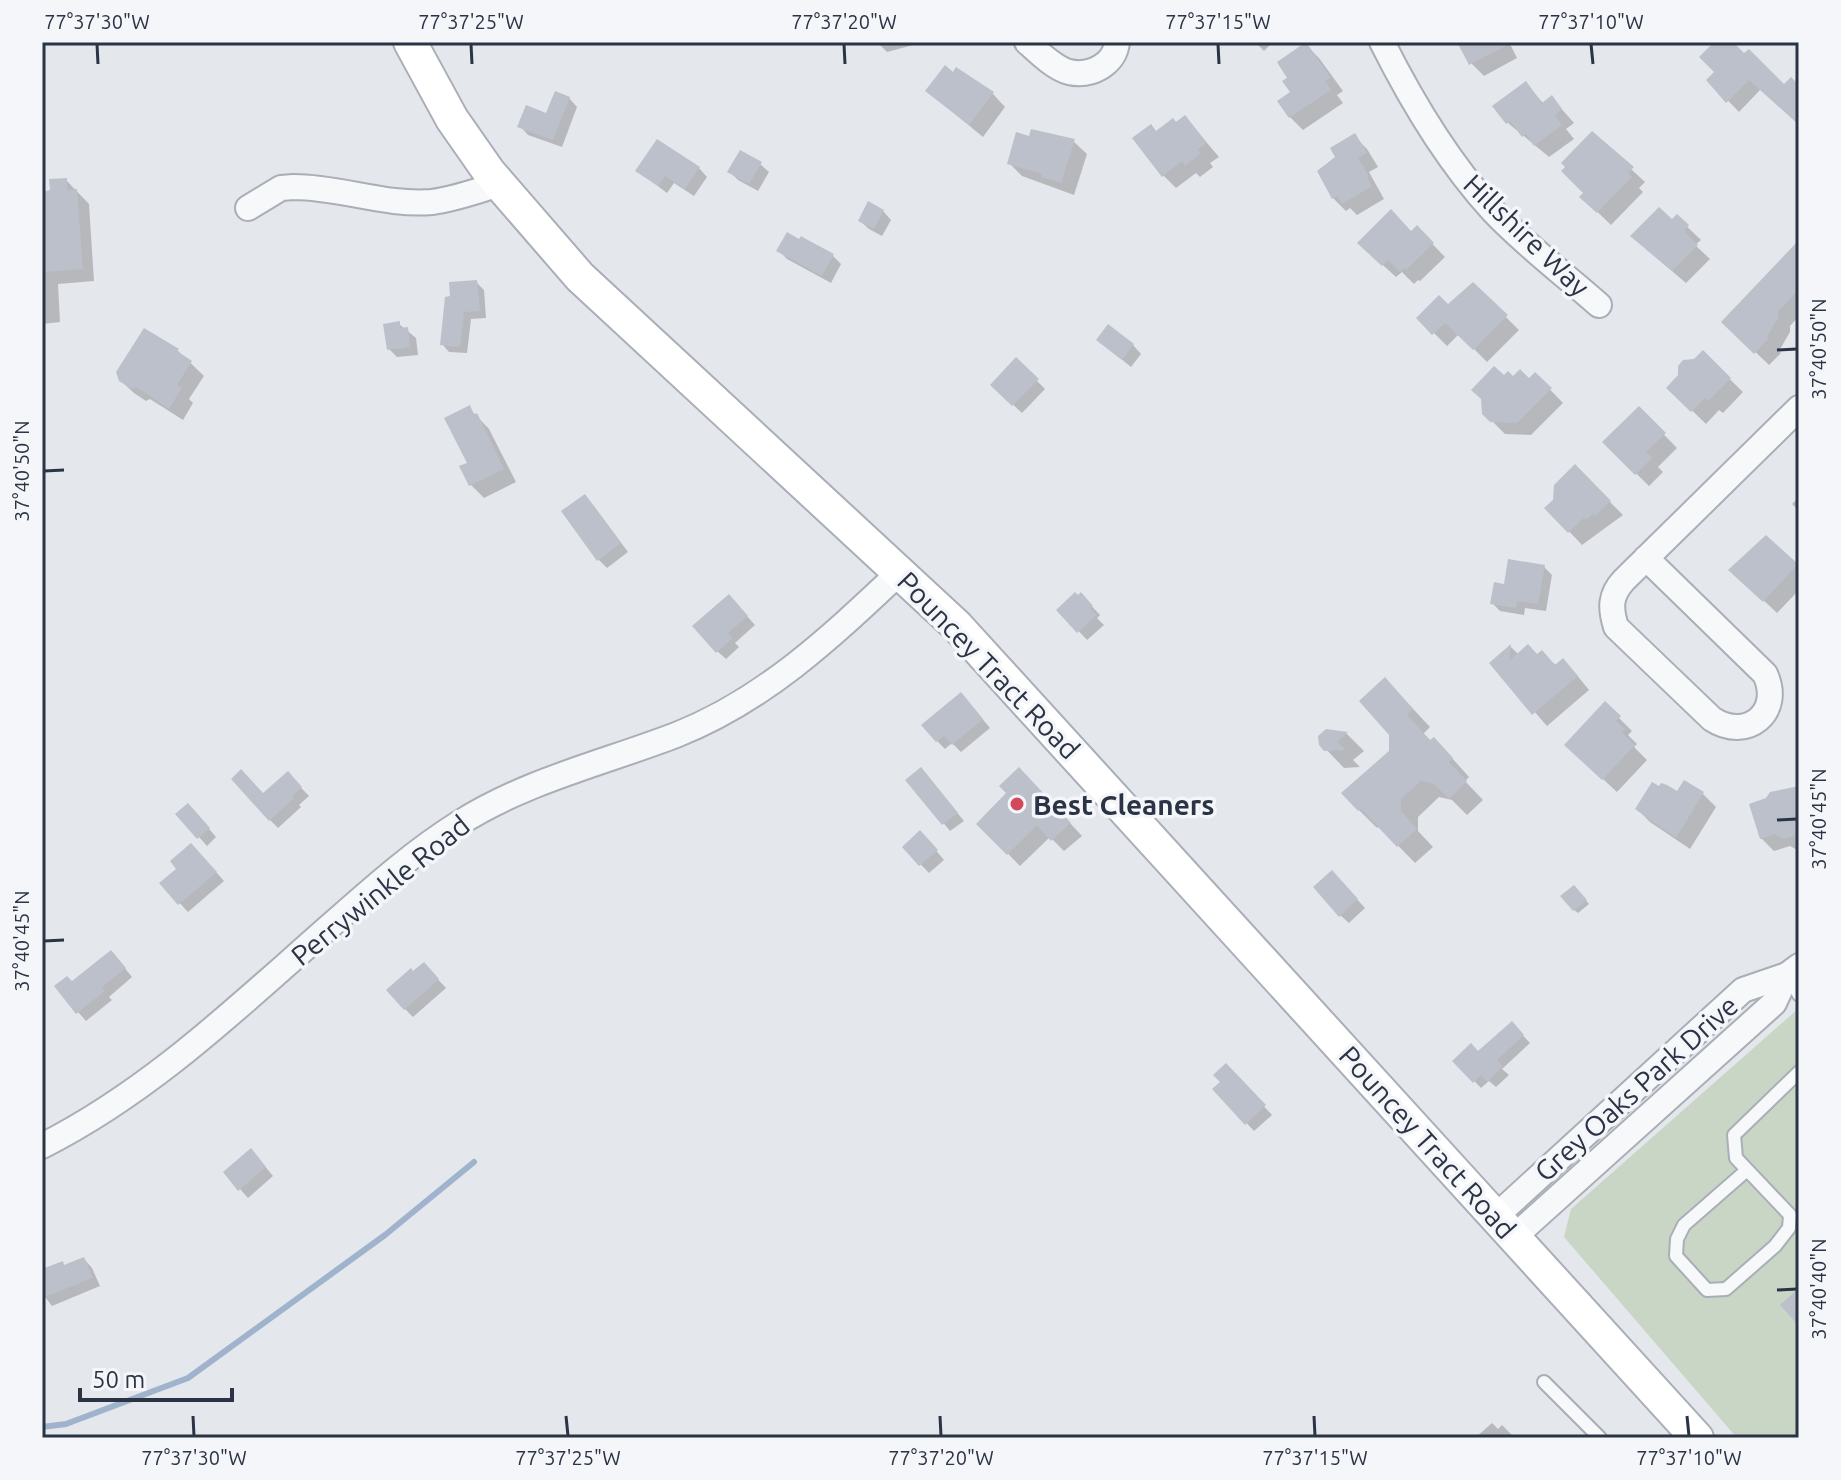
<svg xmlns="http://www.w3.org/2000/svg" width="1841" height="1480" font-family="Ubuntu,sans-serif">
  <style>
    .green { fill: #c9d6c5 }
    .shadow { fill: #0003 }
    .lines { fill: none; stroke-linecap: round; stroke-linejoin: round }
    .stream { stroke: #9fb4cc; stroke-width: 6 }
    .building { fill: #bbc0ca }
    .lane-casing { stroke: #a9aeb7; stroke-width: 16 }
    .street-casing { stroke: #a9aeb7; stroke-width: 28 }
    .secondary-casing { stroke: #a9aeb7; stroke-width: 36 }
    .lane { stroke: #f7f8fa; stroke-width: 12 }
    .street { stroke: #f7f8fa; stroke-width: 24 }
    .secondary { stroke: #fff; stroke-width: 32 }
    .ticks { fill: none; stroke: #2b3445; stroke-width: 3 }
    .poi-dot { fill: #d1495b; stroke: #f4f6f9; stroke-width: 3 }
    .labels { text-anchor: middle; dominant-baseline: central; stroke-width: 7; stroke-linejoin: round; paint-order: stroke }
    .street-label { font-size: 28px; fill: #2b3445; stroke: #f4f6f9 }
    .poi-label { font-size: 28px; font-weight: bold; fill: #2b3445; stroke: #f4f6f9; text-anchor: start }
    .neatline { fill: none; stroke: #2b3445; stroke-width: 3 }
    .ticks-label { font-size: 20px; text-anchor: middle; fill: #2b3445 }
  </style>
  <rect width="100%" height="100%" fill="#e4e7ec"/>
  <path class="green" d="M1799 1008V1438H1737L1564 1237 1571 1209Z"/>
  <g class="shadow">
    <path d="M877 42H921V43L887 52Z"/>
    <path d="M1255 42H1273L1264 51Z"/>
    <path d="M1465 42H1509L1517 58 1484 76 1471 63Z"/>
    <path d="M1717 42H1728L1784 87 1799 86V124L1761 89 1739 112 1709 81 1717 72Z"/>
    <path d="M1306 45 1319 58 1343 91 1337 95 1343 103 1303 130 1290 117 1293 93 1290 78Z"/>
    <path d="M954 74 993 94 1005 107 983 137 927 91Z"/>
    <path d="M1525 83 1544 104 1552 98 1574 123 1566 129 1574 139 1549 157 1508 123Z"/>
    <path d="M569 98 577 107 562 147 528 135 520 126 548 116Z"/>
    <path d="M1185 117 1219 157 1210 163 1213 167 1200 177 1196 173 1176 188 1163 175 1157 133Z"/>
    <path d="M1592 133 1645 182 1639 188 1643 192 1611 225 1582 197 1586 193Z"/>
    <path d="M1354 136 1367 149 1378 167 1369 172 1384 199 1357 215 1350 208 1346 211 1333 198 1338 158Z"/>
    <path d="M1031 138 1073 141 1087 154 1074 195 1022 176 1009 163Z"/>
    <path d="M760 164 769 172 758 191 738 180 730 172Z"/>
    <path d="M699 168 707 177 694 196 674 183 667 193 638 171Z"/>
    <path d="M66 180 89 204 94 281 58 284 60 322 42 324V193L52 191Z"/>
    <path d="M883 211 891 220 882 236 869 229 860 221Z"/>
    <path d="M1677 217 1701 240 1695 245 1710 259 1686 283 1646 249Z"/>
    <path d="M1417 228 1445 257 1420 281 1418 280 1414 284 1402 272 1396 277 1373 256Z"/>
    <path d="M1799 240V316L1790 326V332L1779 351 1781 353 1769 365 1724 322Z"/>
    <path d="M778 250 833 256 841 264 831 283 787 259Z"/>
    <path d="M476 282 484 290 486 318 471 319 467 353 449 352 442 344 452 298Z"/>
    <path d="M1473 285 1519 330 1487 362 1459 334 1447 346 1419 318 1448 307Z"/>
    <path d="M399 324 416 338 418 355 397 357 389 349Z"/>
    <path d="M145 330 178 351 204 376 189 399 193 403 183 420 150 399 146 401 134 393 120 380Z"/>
    <path d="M1098 340 1133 345 1141 354 1131 367Z"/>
    <path d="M1703 353 1743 392 1723 413 1719 410 1706 424 1669 388Z"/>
    <path d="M1016 360 1045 389 1022 413 992 385Z"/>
    <path d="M1535 374 1563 403 1531 435 1505 434 1484 413 1504 378 1529 381Z"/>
    <path d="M469 408 489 429 516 482 484 498 471 485Z"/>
    <path d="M1639 409 1677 448 1658 467 1663 472 1649 486 1604 442Z"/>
    <path d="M1575 467 1623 515 1582 545 1547 508 1554 501Z"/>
    <path d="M1799 497V511L1792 504Z"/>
    <path d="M593 505 628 552 607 568 598 559Z"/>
    <path d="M1766 538 1799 569V590L1777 613 1744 582Z"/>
    <path d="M1544 567 1552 575 1546 611 1525 608 1524 615 1500 611 1492 603 1506 586Z"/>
    <path d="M1081 595 1100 615 1097 618 1104 625 1087 640 1059 610Z"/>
    <path d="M737 605 755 625 735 643 739 647 726 659 717 651Z"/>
    <path d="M1511 647 1519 655 1538 656 1576 674 1589 690 1547 726 1492 663Z"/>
    <path d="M1402 697 1430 727 1423 734 1451 757 1469 777 1465 781 1483 800 1467 815 1452 800 1439 797 1418 817V831L1433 847 1415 863 1379 826 1377 828 1359 810 1391 752Z"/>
    <path d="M969 703 990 728 961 752 952 743 945 749 937 741Z"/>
    <path d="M1605 704 1632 731 1628 735 1637 744 1634 747 1647 760 1617 792 1580 758Z"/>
    <path d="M1326 731 1347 734 1364 751 1353 760 1360 767 1344 768 1321 744Z"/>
    <path d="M288 774 309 796 299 805 301 807 278 828 270 820 264 795Z"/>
    <path d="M928 777 964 821 950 831 908 780Z"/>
    <path d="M1032 782 1082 836 1064 851 1050 837 1020 866 979 824Z"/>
    <path d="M1799 789V851L1790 846 1774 851 1761 838Z"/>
    <path d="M1678 794H1703L1716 807 1690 849 1650 822 1637 809Z"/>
    <path d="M196 814 216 837 207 846 199 837Z"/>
    <path d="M928 841 944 860 929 873 904 847Z"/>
    <path d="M200 854 224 881 188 912 162 884Z"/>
    <path d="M1340 881 1365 908 1349 923 1340 915Z"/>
    <path d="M1578 891 1589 904 1578 913 1574 910Z"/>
    <path d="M119 961 132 977 109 997 112 1000 86 1021 78 1012 72 983Z"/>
    <path d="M413 973H432L446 988 413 1017 405 1009Z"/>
    <path d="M1512 1024 1530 1043 1502 1069 1509 1075 1496 1087 1489 1081 1481 1088 1455 1061 1478 1053Z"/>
    <path d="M1226 1066 1272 1115 1254 1131 1215 1089 1223 1082Z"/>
    <path d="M259 1159 273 1176 248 1198 225 1172Z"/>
    <path d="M84 1259 92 1268 100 1286 52 1306 42 1293V1272L66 1267Z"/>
    <path d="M1492 1423 1498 1429 1502 1425 1515 1438H1475Z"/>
  </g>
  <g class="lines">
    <path class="stream" d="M42 1427 66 1424 188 1378 385 1235 474 1162"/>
  </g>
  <g class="building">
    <path d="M1306 42 1331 78 1325 81 1331 90 1289 118 1277 101 1290 92 1282 81 1287 78 1277 62Z"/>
    <path d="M1457 42H1513L1469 65Z"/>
    <path d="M1714 42H1733L1744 53 1749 49 1784 84 1791 77 1799 85V125L1749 80 1726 103 1706 80 1714 72 1699 57Z"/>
    <path d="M945 65 953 72 956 67 994 92 969 125 925 91Z"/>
    <path d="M1526 81 1542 103 1552 95 1562 109 1555 115 1562 125 1534 146 1526 134 1522 137 1510 121 1506 124 1492 106Z"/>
    <path d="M555 91 570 97 553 140 517 127 526 105 546 113Z"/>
    <path d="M1185 115 1207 143 1198 149 1201 153 1185 166 1182 161 1162 177 1132 138 1151 124 1156 131 1173 118 1176 122Z"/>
    <path d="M1031 129 1075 139 1061 183 1041 177 1042 174 1007 164 1016 132 1029 136Z"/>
    <path d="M1592 131 1634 167 1628 173 1632 177 1597 213 1579 197 1583 193 1561 171 1565 167 1561 163Z"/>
    <path d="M1355 133 1367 153 1358 158 1369 176 1367 177 1372 186 1342 204 1337 196 1332 199 1317 171 1335 157 1330 148Z"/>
    <path d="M657 139 700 167 685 189 665 176 658 186 635 171Z"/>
    <path d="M740 150 762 162 749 184 727 172Z"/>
    <path d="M67 178V190L77 189 83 269 42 272V192L50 190 49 179Z"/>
    <path d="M868 201 884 210 874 229 858 221Z"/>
    <path d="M1659 207 1672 219 1677 214 1689 225 1684 231 1698 245 1672 271 1630 236Z"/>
    <path d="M1391 209 1411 231 1417 225 1434 243 1406 270 1404 268 1400 272 1388 260 1382 266 1357 243Z"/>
    <path d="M787 232 799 239 801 236 806 239 834 254 822 276 776 251Z"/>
    <path d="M1799 240V289L1778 312V318L1767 337 1769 338 1754 354 1721 322Z"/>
    <path d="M477 280 480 311 464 312 460 347 440 345 445 297 450 296 449 282Z"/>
    <path d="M1473 282 1508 315 1473 350 1445 323 1432 335 1416 318 1439 295 1448 304Z"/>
    <path d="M400 321V328L408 327 410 347 387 350 383 324Z"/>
    <path d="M1108 324 1134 344 1122 360 1096 340Z"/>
    <path d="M144 328 179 349 177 351 192 361 177 385 182 388 169 409 136 387 132 389 119 381 116 372Z"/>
    <path d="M1703 350 1731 378 1708 401 1705 398 1691 412 1666 388 1678 375V366L1683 360 1694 359Z"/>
    <path d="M1016 357 1039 379 1012 406 990 385Z"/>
    <path d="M1494 366 1504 375 1508 371 1513 376 1520 369 1529 378 1535 372 1552 388 1517 423 1490 422 1482 414 1481 399 1471 390Z"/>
    <path d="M470 405 474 415 477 413 504 469 469 486 459 466 467 463 444 418Z"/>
    <path d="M1639 406 1666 433 1646 452 1652 458 1635 475 1602 442Z"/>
    <path d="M1575 464 1611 501 1595 516 1593 514 1586 520 1584 518 1568 533 1544 508 1553 500 1554 485Z"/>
    <path d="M585 494 621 543 597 561 561 511Z"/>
    <path d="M1766 535 1798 564 1763 602 1728 570Z"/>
    <path d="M1508 559 1545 565 1538 604 1517 601 1516 608 1490 604 1494 582 1504 584Z"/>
    <path d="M1075 592 1078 595 1081 592 1093 606 1090 608 1097 615 1077 633 1056 610Z"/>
    <path d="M729 594 748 616 728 633 733 638 716 653 692 626Z"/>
    <path d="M1511 644 1509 661 1528 644 1537 654 1542 650 1555 665 1563 658 1578 676 1532 715 1489 663Z"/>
    <path d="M1385 677 1413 709 1407 715 1430 740 1434 737 1453 758 1449 762 1467 781 1449 799 1434 784 1421 781 1401 799V811L1417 829 1397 847 1361 809 1358 811 1341 793 1389 751V735L1359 701Z"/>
    <path d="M961 692 983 719 952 745 944 736 936 742 921 725Z"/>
    <path d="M1605 701 1621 716 1616 721 1625 729 1622 733 1635 745 1602 780 1564 745Z"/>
    <path d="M1326 729 1348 732 1337 742 1346 750 1324 751 1319 745 1318 736Z"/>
    <path d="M921 767 958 813 942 825 905 780Z"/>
    <path d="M1019 767 1071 823 1051 841 1037 825 1007 855 976 824 1006 793 999 786Z"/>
    <path d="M241 769 263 793 288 771 302 787 292 796 294 798 269 821 231 779Z"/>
    <path d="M1684 780 1704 792 1676 838 1635 809 1652 782 1659 786 1661 783 1667 785 1677 791Z"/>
    <path d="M1799 786V827L1796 828 1794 836 1784 839 1775 834 1760 839 1749 804 1766 798 1770 792Z"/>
    <path d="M188 803 210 828 197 839 175 814Z"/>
    <path d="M920 830 938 850 919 866 902 847Z"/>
    <path d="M191 843 217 872 178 905 159 883 176 869 170 861Z"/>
    <path d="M1332 870 1358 899 1339 917 1313 887Z"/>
    <path d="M1574 885 1587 900 1573 911 1560 896Z"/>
    <path d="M111 950 126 968 102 987 105 991 76 1014 54 986 67 976 72 981Z"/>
    <path d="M424 962 439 979 404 1010 386 990 411 968 413 971Z"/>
    <path d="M1512 1021 1524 1035 1497 1060 1503 1066 1487 1082 1481 1075 1473 1083 1452 1061 1471 1043 1478 1051Z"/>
    <path d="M1226 1063 1266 1105 1245 1125 1212 1089 1220 1082 1213 1075Z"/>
    <path d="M251 1148 266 1167 238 1191 223 1172Z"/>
    <path d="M84 1257 93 1278 42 1298V1269L63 1261 64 1265Z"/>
    <path d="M1799 1288V1326L1780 1305Z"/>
  </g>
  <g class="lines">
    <defs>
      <g id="lane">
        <path d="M1787 975 1799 995"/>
        <path d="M1747 1170 1684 1225 1677 1239 1676 1256 1707 1290 1726 1289 1775 1246 1789 1228 1790 1215 1736 1158 1734 1135 1799 1072"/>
        <path d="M1544 1382 1600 1438"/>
      </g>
      <g id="street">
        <path d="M1027 42C1038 52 1054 68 1069 72 1091 77 1115 64 1117 42"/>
        <path d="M1382 42C1411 100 1449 163 1493 211 1525 245 1564 274 1599 305"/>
        <path d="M248 208 281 188 294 187C340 187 386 206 432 202 455 199 477 191 499 184"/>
        <path d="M1646 558 1765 674C1783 712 1747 742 1712 719L1616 627C1610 608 1610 595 1624 580L1799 408"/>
        <path d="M42 1146C151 1091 239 1006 330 926 371 890 412 853 458 824 525 781 603 763 676 735 765 700 832 636 900 572"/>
        <path d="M1495 1217 1743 990 1787 975 1799 966"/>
        <path d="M1514 1237 1774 1003 1787 975"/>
      </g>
      <path id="secondary" d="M410 42 452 119 489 172 580 277 957 626 1697 1438"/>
    </defs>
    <use href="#lane" class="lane-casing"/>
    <use href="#street" class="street-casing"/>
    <use href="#secondary" class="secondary-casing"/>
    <use href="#lane" class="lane"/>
    <use href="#street" class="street"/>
    <use href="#secondary" class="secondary"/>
  </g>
  <path class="ticks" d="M97 44 98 64M471 44 472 64M844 44 845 64M1218 44 1219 64M1591 44 1593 64M1777 350 1797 349M44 471 64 470M1777 820 1797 819M44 941 64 940M1777 1290 1797 1289M193 1416 194 1436M566 1416 568 1436M940 1416 941 1436M1314 1416 1315 1436M1687 1416 1689 1436"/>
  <circle class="poi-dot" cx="1017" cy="804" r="8"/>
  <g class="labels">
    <g class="street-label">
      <text transform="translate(1527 235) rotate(44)">Hillshire Way</text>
      <text transform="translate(989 665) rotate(46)">Pouncey Tract Road</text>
      <text transform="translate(380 890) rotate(-39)">Perrywinkle Road</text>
      <text transform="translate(1636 1088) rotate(-42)">Grey Oaks Park Drive</text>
      <text transform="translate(1428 1142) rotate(48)">Pouncey Tract Road</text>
    </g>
    <g class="poi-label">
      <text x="1033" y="804">Best Cleaners</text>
    </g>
  </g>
  <rect width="1841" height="1480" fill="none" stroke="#f4f6f9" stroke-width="88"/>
  <path d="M80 1388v12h152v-12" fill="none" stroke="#2b3445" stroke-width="4"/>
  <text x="92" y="1388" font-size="24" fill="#2b3445" stroke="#f4f6f9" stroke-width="6" paint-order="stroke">50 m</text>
  <rect x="44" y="44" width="1753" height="1392" class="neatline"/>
  <g class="ticks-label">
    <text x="97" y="29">77°37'30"W</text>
    <text x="471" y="29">77°37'25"W</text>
    <text x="844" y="29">77°37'20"W</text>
    <text x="1218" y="29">77°37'15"W</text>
    <text x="1591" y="29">77°37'10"W</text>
    <text transform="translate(1819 349) rotate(-90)" y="7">37°40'50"N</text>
    <text transform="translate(22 471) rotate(-90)" y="7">37°40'50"N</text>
    <text transform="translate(1819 819) rotate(-90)" y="7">37°40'45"N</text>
    <text transform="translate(22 941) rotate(-90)" y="7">37°40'45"N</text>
    <text transform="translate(1819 1289) rotate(-90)" y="7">37°40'40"N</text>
    <text x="194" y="1465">77°37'30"W</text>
    <text x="568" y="1465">77°37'25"W</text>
    <text x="941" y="1465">77°37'20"W</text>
    <text x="1315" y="1465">77°37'15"W</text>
    <text x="1689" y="1465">77°37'10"W</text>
  </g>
</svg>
